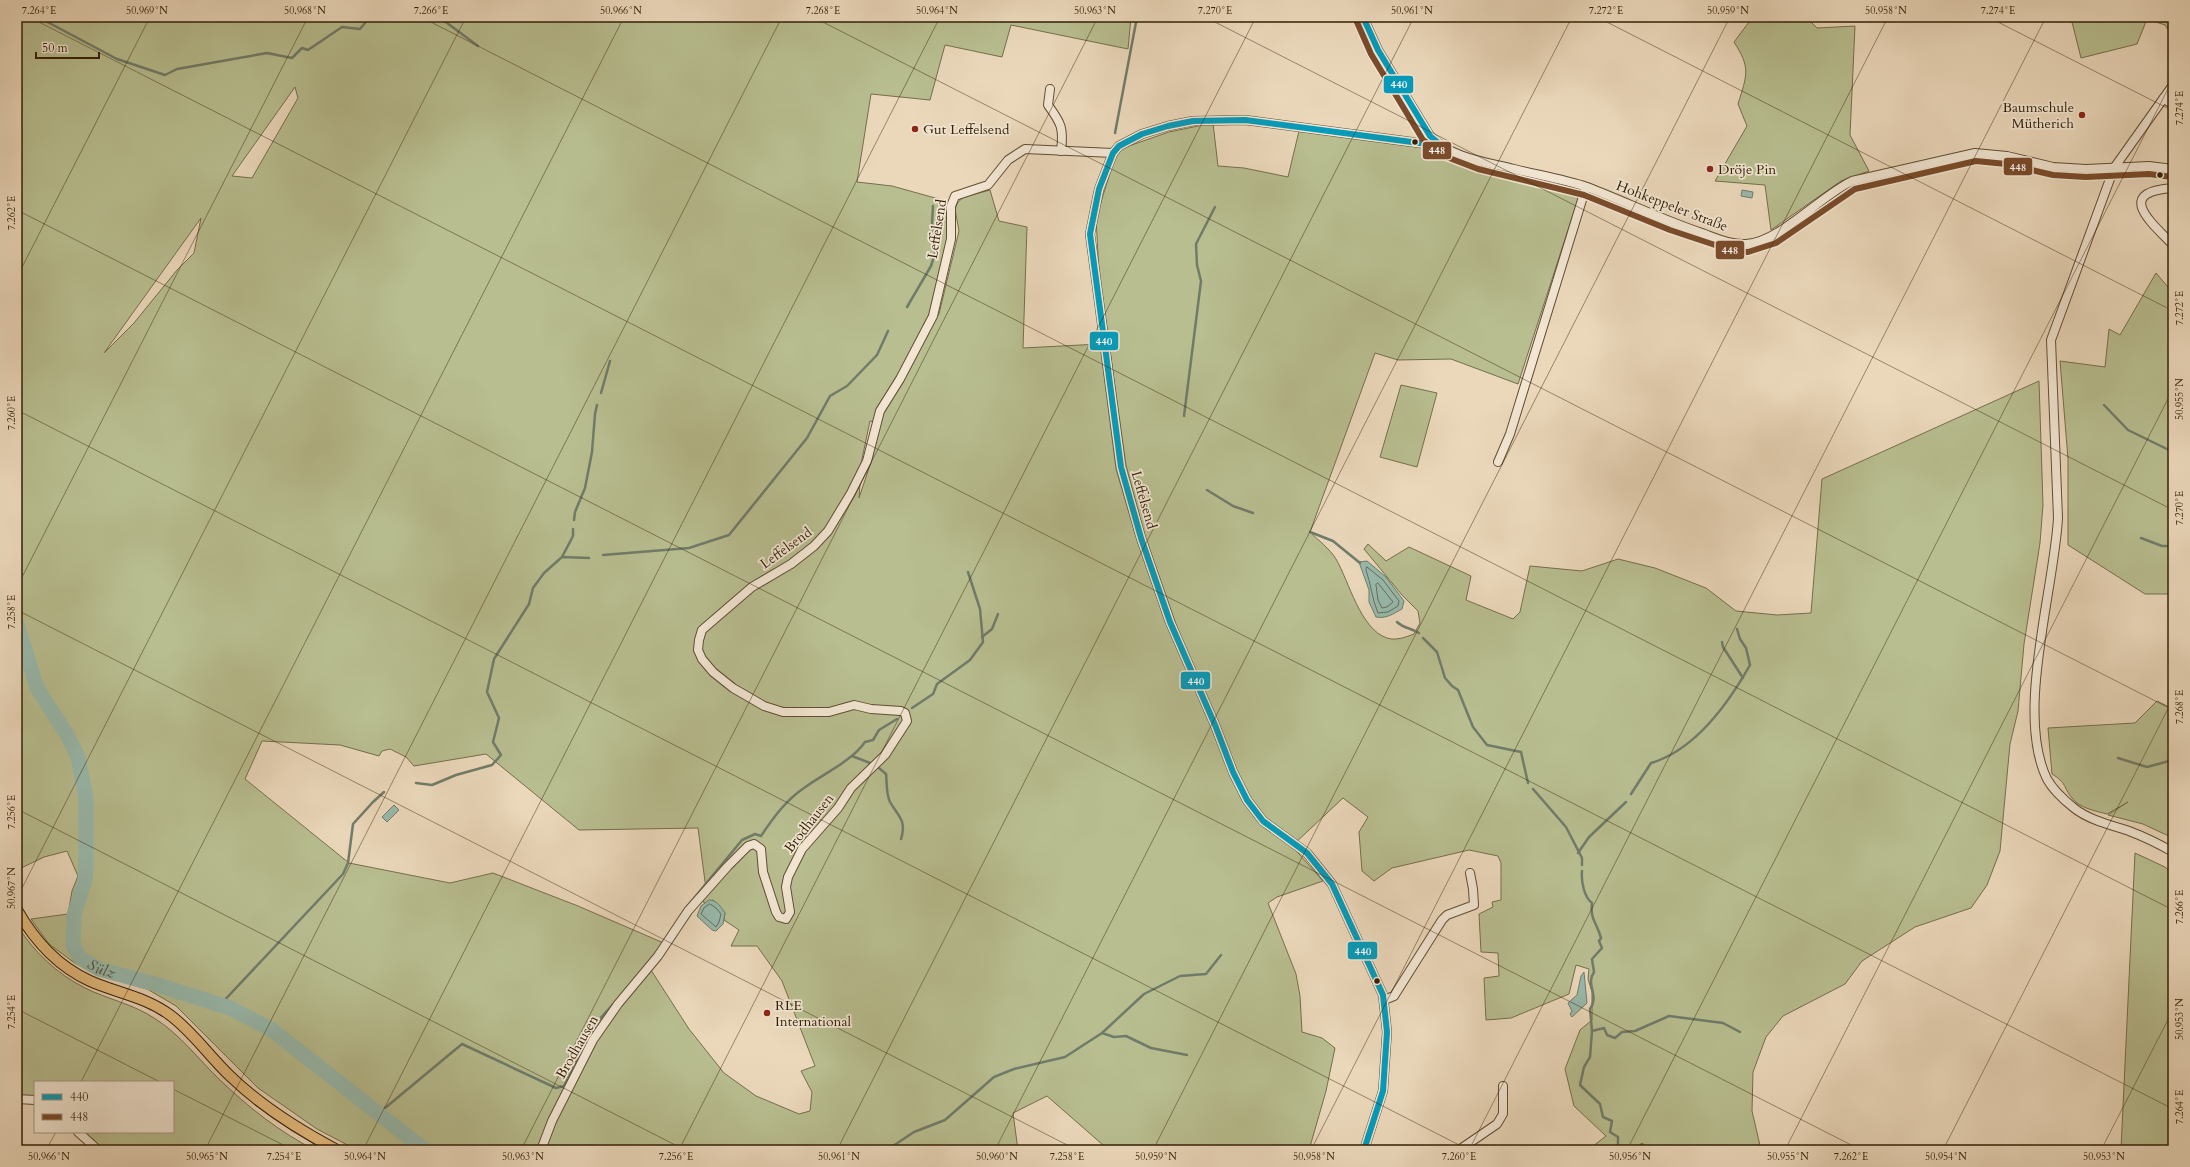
<svg xmlns="http://www.w3.org/2000/svg" width="2190" height="1167" font-family="Cardo,serif">
  <style>
    .green { fill: #b8be90; stroke: #766e4b; fill-rule: evenodd }
    .water { fill: #98baad; stroke: #707c6a }
    .lines { fill: none; stroke-linecap: round; stroke-linejoin: round }
    .shore { stroke: #666c5a; stroke-width: 1 }
    .stream { stroke: #707c6a; stroke-width: 2.5 }
    .river { stroke: #98baad; stroke-width: 15 }
    .minor-casing { stroke: #614d33; stroke-width: 10 }
    .major-casing { stroke: #331f06; stroke-width: 12 }
    .minor { stroke: #f2e6d3; stroke-width: 8 }
    .major { stroke: #e6bc7e; stroke-width: 10 }
    .bus-1-casing { stroke: #f2e6d3; stroke-width: 9 }
    .bus-2-casing { stroke: #f2e6d3; stroke-width: 9 }
    .bus-1 { stroke: #059bba; stroke-width: 6 }
    .bus-2 { stroke: #7a4b2a; stroke-width: 6 }
    .ticks { fill: none; stroke: #331f06; stroke-width: 1; stroke-opacity: 0.45 }
    .poi-dot { fill: #8f2418; stroke: #f2e6d3; stroke-width: 1.5 }
    .bus-dot { fill: #331f06; stroke: #f2e6d3; stroke-width: 1.5 }
    .labels { text-anchor: middle; dominant-baseline: central; stroke-width: 3.5; stroke-linejoin: round; paint-order: stroke }
    .poi-label { font-size: 14px; fill: #331f06; stroke: #f2e6d3; text-anchor: start }
    .street-label { font-size: 14px; fill: #331f06; stroke: #f2e6d3 }
    .water-label { font-size: 15px; font-style: italic; fill: #514e38; stroke: #f2e6d3 }
    .line-badge { stroke: #f2e6d3; stroke-width: 1.5 }
    .badge-label { font-size: 11px; text-anchor: middle; font-weight: bold; fill: #fff }
    .neatline { fill: none; stroke: #331f06; stroke-width: 1.5 }
    .ticks-label { font-size: 10px; text-anchor: middle; fill: #331f06 }
  </style>
  <rect width="100%" height="100%" fill="#ebd8bb"/>
  <filter id="stains"><feTurbulence type="fractalNoise" baseFrequency=".005" numOctaves="4"/><feColorMatrix values="0 0 0 0 .2 0 0 0 0 .09 0 0 0 0 .02 0 0 0 .5 -.17"/></filter>
  <radialGradient id="worn" r=".72"><stop offset=".6" stop-color="#630" stop-opacity="0"/><stop offset="1" stop-color="#630" stop-opacity=".3"/></radialGradient>
  <g class="green">
    <path d="M17 17H1131L1128 49 1011 25 1002 57 945 45 930 100 871 94 857 182 892 186 946 201 949 220V238L929 315 923 325 930 329 939 314 959 231 955 209 958 202 964 197 990 190 999 221 1027 227 1023 348 1100 344 1116 469 1137 540 1168 628 1177 627 1145 536 1126 465 1099 272 1096 218 1115 157 1123 148 1169 132 1213 123 1218 166 1244 168 1288 177 1299 131 1435 149 1480 166 1572 188 1578 199 1518 384 1451 359 1398 360 1375 353 1310 532C1318 540 1330 549 1336 559 1349 581 1360 629 1387 638 1396 641 1406 637 1414 634L1420 623 1418 611 1402 595 1364 549 1368 544 1386 561 1409 547 1471 576 1466 600 1513 619 1520 612 1530 566 1582 571 1618 559 1655 568 1706 588 1736 611 1777 615 1811 613 1822 479 2039 381 2043 505 2040 543 2024 644 2018 711 2010 744 2000 851 1987 885 1971 908 1915 927 1862 961 1845 984 1783 1016 1766 1037 1753 1072 1752 1111 1761 1150H1588L1606 1136 1574 1106 1565 1069 1580 1030 1592 1020V992L1588 979 1589 969 1576 965 1569 994 1511 1018 1486 1020 1484 978 1499 976 1498 953 1481 952 1479 914 1493 907 1492 902 1501 900V863L1498 856 1469 850 1392 868 1374 881 1362 871 1359 832 1368 817 1343 798 1292 846 1323 881 1277 897 1268 903 1296 974 1300 996 1302 1032 1322 1038 1335 1048 1326 1091 1309 1150H1103V1145L1047 1096 1013 1113 1018 1150H929L922 1147 916 1150H357L317 1129 258 1088 176 1006 149 990 76 964 49 944 31 919 68 914 72 891 78 876 67 851 44 857 17 870ZM295 87 298 98 252 178 232 176ZM201 218 194 253 177 270 134 323 104 353ZM870 421 879 423 871 462 859 498 862 459ZM262 741 340 745 379 756 382 751 390 749 406 757 414 766 486 754 579 830 698 828 706 889 703 899 704 903 713 900 725 913 724 920 739 930 731 946H757L782 981 815 1066 801 1071 812 1092 810 1111 799 1114 756 1096 724 1073 689 1029 649 967 666 944 578 906 493 873 450 883 349 863 245 779Z"/>
    <path d="M1771 17H1806L1817 28 1855 26 1850 135 1869 171 1841 181 1771 230 1765 185 1715 181 1747 126 1738 104C1747 75 1751 68 1734 42L1749 22Z"/>
    <path d="M2065 17H2173V37L2165 25 2147 19 2137 44 2081 58 2072 22Z"/>
    <path d="M2156 273 2173 293V594H2145L2068 545V459L2060 361 2105 367 2109 329 2120 335Z"/>
    <path d="M1401 385 1437 393 1417 467 1380 457Z"/>
    <path d="M2157 701 2173 709V838L2143 824 2108 815 2128 802 2107 814C2096 811 2079 808 2072 798 2063 787 2067 783 2052 774L2048 728 2135 723Z"/>
    <path d="M2135 853 2165 867 2173 874V1150L2121 1149Z"/>
    <path d="M17 925C33 951 57 974 85 988 107 999 133 1004 154 1018 180 1034 199 1060 220 1080 248 1107 281 1133 315 1150H98L78 1132H173V1082H35V1100L17 1099Z"/>
  </g>
  <g class="water">
    <path d="M1742 190 1753 192 1752 198 1741 196Z"/>
    <path d="M1367 561 1386 577 1404 601 1402 609C1393 614 1386 619 1376 617L1369 602V590L1359 562Z"/>
    <path d="M394 805 399 810 387 822 382 817Z"/>
    <path d="M709 900C717 900 721 907 725 913L723 924 716 931 712 930 697 916 701 906Z"/>
    <path d="M1584 972 1587 1003 1572 1017 1570 1014 1572 1011 1568 1003 1577 995 1581 976Z"/>
  </g>
  <g class="lines">
    <g class="shore">
      <path d="M1367 567 1383 580 1399 601 1398 606 1388 612 1378 613C1372 599 1371 584 1366 570Z"/>
      <path d="M1378 583 1393 602 1387 607 1382 608 1378 600 1376 585Z"/>
      <path d="M710 904 716 908 721 914 719 922 716 927 701 914 704 908Z"/>
    </g>
    <g class="stream">
      <path d="M38 17 117 59 165 75 177 69 267 53 292 58 302 48 308 50 342 27 360 29 370 17"/>
      <path d="M439 17 478 46"/>
      <path d="M1115 133 1137 17"/>
      <path d="M907 307 931 266 937 247 932 223 933 206"/>
      <path d="M601 393 610 361"/>
      <path d="M2104 405 2128 430 2173 452"/>
      <path d="M1184 416 1201 281 1197 265 1196 244 1215 207"/>
      <path d="M1207 490 1233 506 1253 513"/>
      <path d="M574 520 575 512 585 488 592 452 595 414 597 405"/>
      <path d="M1310 532 1333 541 1360 563"/>
      <path d="M2141 538 2162 546H2173"/>
      <path d="M603 555 689 548 729 535 807 438 830 396 847 386 877 355 888 331"/>
      <path d="M562 557 573 536V529"/>
      <path d="M1397 622C1403 628 1411 628 1419 633"/>
      <path d="M982 637 992 629 998 614"/>
      <path d="M1423 638 1437 652 1445 678 1452 686 1458 690 1473 727 1487 745 1521 752 1528 783"/>
      <path d="M1722 642 1723 647 1743 678"/>
      <path d="M912 708 933 694 937 684 970 660 983 642 980 609 968 572"/>
      <path d="M852 756 870 763"/>
      <path d="M2118 758 2147 767 2173 760"/>
      <path d="M879 768 886 774C887 782 886 794 890 802 898 816 907 820 901 839"/>
      <path d="M416 783 432 785 456 775 492 765 501 755 493 742 499 718 487 692 494 659 529 604 533 588 544 573 562 557 589 558"/>
      <path d="M1533 789 1566 827 1582 858V865"/>
      <path d="M1631 794 1651 763C1695 750 1728 704 1750 665L1746 648 1740 639 1737 629"/>
      <path d="M1578 853 1589 837 1626 802"/>
      <path d="M1582 871C1581 881 1584 897 1592 903 1590 920 1597 923 1601 938L1599 941 1602 948 1592 959 1594 972C1585 985 1600 995 1590 1009L1592 1031 1590 1057 1584 1067 1580 1085 1600 1104 1603 1117 1612 1121 1610 1132 1618 1137V1144L1620 1148 1627 1146 1634 1149 1642 1144 1648 1150"/>
      <path d="M685 909 742 840 755 834 761 836C773 818 786 800 804 788 824 773 851 762 865 742L873 740 879 730 897 719"/>
      <path d="M220 1005 343 874 348 863 353 824 373 802 384 792"/>
      <path d="M1592 1031 1604 1028 1607 1035 1615 1038 1622 1032 1635 1031 1669 1016 1723 1023 1740 1032"/>
      <path d="M1102 1033 1114 1037 1126 1036 1151 1048 1187 1055"/>
      <path d="M379 1113 462 1044 556 1088 564 1086 597 1022 616 1001"/>
      <path d="M887 1150 914 1132 945 1120 994 1077 1014 1069 1065 1057 1102 1033 1144 994 1180 976 1206 974 1221 955"/>
    </g>
    <path class="river" id="s1" d="M17 624 37 688 66 733 78 757 86 797V864L85 880 74 915 73 945 80 958 99 969 158 985 230 1008 272 1030 425 1150"/>
    <defs>
      <g id="minor">
        <path d="M1363 17 1378 50 1430 136C1451 158 1486 162 1514 169 1538 175 1563 179 1587 187 1626 202 1663 220 1702 233 1716 238 1731 245 1746 244 1780 242 1820 196 1852 181L1975 153 2007 156 2053 167 2086 169 2149 166 2173 169"/>
        <path d="M2173 85 2114 168 2051 340 2058 518C2054 591 2015 714 2047 779 2053 790 2064 800 2074 808 2089 820 2111 825 2129 831 2145 837 2159 844 2173 852"/>
        <path d="M1050 89 1048 105C1061 123 1064 128 1061 151"/>
        <path d="M2163 99 2173 104"/>
        <path d="M2173 188C2114 192 2151 222 2173 245"/>
        <path d="M1498 462 1510 434 1586 187"/>
        <path d="M1384 1000 1394 996 1442 920 1447 915 1474 905 1473 889 1470 873"/>
        <path d="M17 1099 35 1100"/>
        <path d="M78 1132 98 1150"/>
        <path d="M541 1150 552 1121 593 1040 618 1004 658 956 688 911 728 866 748 846 754 844 761 849 763 872 776 912 779 917 786 919 790 912 786 887 788 877 802 849 838 808 851 788 885 755 907 721 905 713 901 711 871 709 854 705 829 712H783L764 706 733 688 713 672 702 659 698 650 699 640 702 630 752 587 791 564 814 546 828 531 851 493 867 461 880 411 900 379 933 316 951 239V206L955 196 988 185 1008 160 1025 149 1113 153"/>
        <path d="M1364 1150 1383 1091 1387 1032 1383 995 1332 884 1307 853 1263 821 1247 800 1233 772 1215 725 1170 622 1141 538 1121 467 1090 234 1099 189 1113 153 1119 146 1142 134 1168 126 1193 121 1245 120 1442 146"/>
        <path d="M1459 1150 1497 1124 1503 1114V1086"/>
      </g>
      <path id="major" d="M17 910C35 941 57 966 90 981 117 993 146 997 170 1015 193 1032 209 1056 230 1076 261 1106 299 1130 337 1150"/>
    </defs>
    <use href="#minor" class="minor-casing"/>
    <use href="#major" class="major-casing"/>
    <use href="#minor" class="minor"/>
    <use href="#major" class="major"/>
    <defs>
      <g id="bus-1">
        <path d="M1363 17 1378 50 1430 136 1442 146"/>
        <path d="M1364 1150 1383 1091 1387 1032 1383 995 1332 884 1307 853 1263 821 1247 800 1233 772 1215 725 1170 622 1141 538 1121 467 1090 234 1099 189 1113 153 1119 146 1142 134 1168 126 1193 121 1245 120 1442 146"/>
      </g>
      <path id="bus-2" d="M1356 20 1371 54 1423 140 1444 156 1478 169 1584 195 1670 230 1733 251 1748 252 1776 243 1855 189 1976 161 2006 164 2053 175 2086 177 2149 174 2172 177"/>
    </defs>
    <use href="#bus-1" class="bus-1-casing"/>
    <use href="#bus-2" class="bus-2-casing"/>
    <use href="#bus-1" class="bus-1"/>
    <use href="#bus-2" class="bus-2"/>
  </g>
  <path class="ticks" d="M29 17 2173 1109M421 17 2173 910M813 17 2173 710M1205 17 2173 510M1597 17 2173 311M1988 17 2173 111M17 210 1861 1150M17 277 150 17M17 410 1469 1150M17 587 308 17M17 610 1077 1150M17 809 685 1150M17 898 466 17M17 1009 160 1082M81 1082 624 17M173 1089 293 1150M46 1150 56 1132M205 1150 782 17M363 1150 940 17M521 1150 1098 17M679 1150 1256 17M837 1150 1414 17M995 1150 1572 17M1153 1150 1730 17M1311 1150 1888 17M1469 1150 2046 17M1627 1150 2173 79M1785 1150 2173 389M1943 1150 2173 699M2101 1150 2173 1010"/>
  <g class="poi-dot">
    <circle cx="2082" cy="115" r="4"/>
    <circle cx="915" cy="129" r="4"/>
    <circle cx="1710" cy="169" r="4"/>
    <circle cx="767" cy="1013" r="4"/>
  </g>
  <g class="bus-dot">
    <circle cx="1415" cy="142" r="3.5"/>
    <circle cx="2160" cy="175" r="3.5"/>
    <circle cx="1377" cy="981" r="3.5"/>
  </g>
  <g class="labels">
    <g class="poi-label">
      <text x="2074" y="107" text-anchor="end">Baumschule<tspan x="2074" dy="16">Mütherich</tspan></text>
      <text x="923" y="129">Gut Leffelsend</text>
      <text x="1718" y="169">Dröje Pin</text>
      <text x="775" y="1005">RLE<tspan x="775" dy="16">International</tspan></text>
    </g>
    <g class="street-label">
      <text transform="translate(1672 206) rotate(21)">Hohkeppeler Straße</text>
      <text transform="translate(937 229) rotate(-81)">Leffelsend</text>
      <text transform="translate(1144 500) rotate(74)">Leffelsend</text>
      <text transform="translate(786 548) rotate(-36)">Leffelsend</text>
      <text transform="translate(809 823) rotate(-52)">Brodhausen</text>
      <text transform="translate(577 1047) rotate(-60)">Brodhausen</text>
    </g>
    <g class="water-label">
      <text stroke="none"><textPath href="#s1" startOffset="377">Sülz</textPath></text>
    </g>
  </g>
  <g class="line-badge">
    <rect x="1383" y="75" width="31" height="19" rx="4" fill="#059bba"/>
    <rect x="1422" y="141" width="30" height="19" rx="4" fill="#7a4b2a"/>
    <rect x="2003" y="157" width="30" height="19" rx="4" fill="#7a4b2a"/>
    <rect x="1715" y="240" width="30" height="20" rx="4" fill="#7a4b2a"/>
    <rect x="1089" y="331" width="30" height="20" rx="4" fill="#059bba"/>
    <rect x="1180" y="671" width="31" height="19" rx="4" fill="#059bba"/>
    <rect x="1347" y="941" width="31" height="19" rx="4" fill="#059bba"/>
  </g>
  <g class="badge-label">
    <text x="1399" y="88">440</text>
    <text x="1437" y="154">448</text>
    <text x="2018" y="171">448</text>
    <text x="1730" y="254">448</text>
    <text x="1104" y="345">440</text>
    <text x="1196" y="685">440</text>
    <text x="1363" y="955">440</text>
  </g>
  <rect width="2190" height="1167" fill="none" stroke="#ebd8bb" stroke-width="44"/>
  <rect x="34" y="1081" width="140" height="52" fill="#f2e6d3" stroke="#a69681"/>
  <rect x="42" y="1094" width="20" height="6" fill="#059bba" stroke="#a69681"/>
  <text x="70" y="1101" font-size="12" fill="#331f06">440</text>
  <rect x="42" y="1114" width="20" height="6" fill="#7a4b2a" stroke="#a69681"/>
  <text x="70" y="1121" font-size="12" fill="#331f06">448</text>
  <path d="M36 52v6h63v-6" fill="none" stroke="#331f06" stroke-width="2"/>
  <text x="42" y="52" font-size="12" fill="#331f06" stroke="#f2e6d3" stroke-width="3" paint-order="stroke">50 m</text>
  <rect x="22" y="22" width="2146" height="1123" class="neatline"/>
  <g class="ticks-label">
    <text x="39" y="14">7.264°E</text>
    <text x="147" y="14">50.969°N</text>
    <text x="305" y="14">50.968°N</text>
    <text x="431" y="14">7.266°E</text>
    <text x="621" y="14">50.966°N</text>
    <text x="823" y="14">7.268°E</text>
    <text x="937" y="14">50.964°N</text>
    <text x="1095" y="14">50.963°N</text>
    <text x="1215" y="14">7.270°E</text>
    <text x="1412" y="14">50.961°N</text>
    <text x="1606" y="14">7.272°E</text>
    <text x="1728" y="14">50.959°N</text>
    <text x="1886" y="14">50.958°N</text>
    <text x="1998" y="14">7.274°E</text>
    <text transform="translate(2179 108) rotate(-90)" y="4">7.274°E</text>
    <text transform="translate(11 213) rotate(-90)" y="4">7.262°E</text>
    <text transform="translate(2179 308) rotate(-90)" y="4">7.272°E</text>
    <text transform="translate(2179 399) rotate(-90)" y="4">50.955°N</text>
    <text transform="translate(11 413) rotate(-90)" y="4">7.260°E</text>
    <text transform="translate(2179 508) rotate(-90)" y="4">7.270°E</text>
    <text transform="translate(11 612) rotate(-90)" y="4">7.258°E</text>
    <text transform="translate(2179 707) rotate(-90)" y="4">7.268°E</text>
    <text transform="translate(11 812) rotate(-90)" y="4">7.256°E</text>
    <text transform="translate(11 888) rotate(-90)" y="4">50.967°N</text>
    <text transform="translate(2179 907) rotate(-90)" y="4">7.266°E</text>
    <text transform="translate(11 1012) rotate(-90)" y="4">7.254°E</text>
    <text transform="translate(2179 1019) rotate(-90)" y="4">50.953°N</text>
    <text transform="translate(2179 1107) rotate(-90)" y="4">7.264°E</text>
    <text x="49" y="1160">50.966°N</text>
    <text x="207" y="1160">50.965°N</text>
    <text x="284" y="1160">7.254°E</text>
    <text x="365" y="1160">50.964°N</text>
    <text x="523" y="1160">50.963°N</text>
    <text x="676" y="1160">7.256°E</text>
    <text x="839" y="1160">50.961°N</text>
    <text x="997" y="1160">50.960°N</text>
    <text x="1067" y="1160">7.258°E</text>
    <text x="1156" y="1160">50.959°N</text>
    <text x="1314" y="1160">50.958°N</text>
    <text x="1459" y="1160">7.260°E</text>
    <text x="1630" y="1160">50.956°N</text>
    <text x="1788" y="1160">50.955°N</text>
    <text x="1851" y="1160">7.262°E</text>
    <text x="1946" y="1160">50.954°N</text>
    <text x="2104" y="1160">50.953°N</text>
  </g>
  <rect width="100%" height="100%" filter="url(#stains)"/>
  <rect width="100%" height="100%" fill="url(#worn)"/>
</svg>
